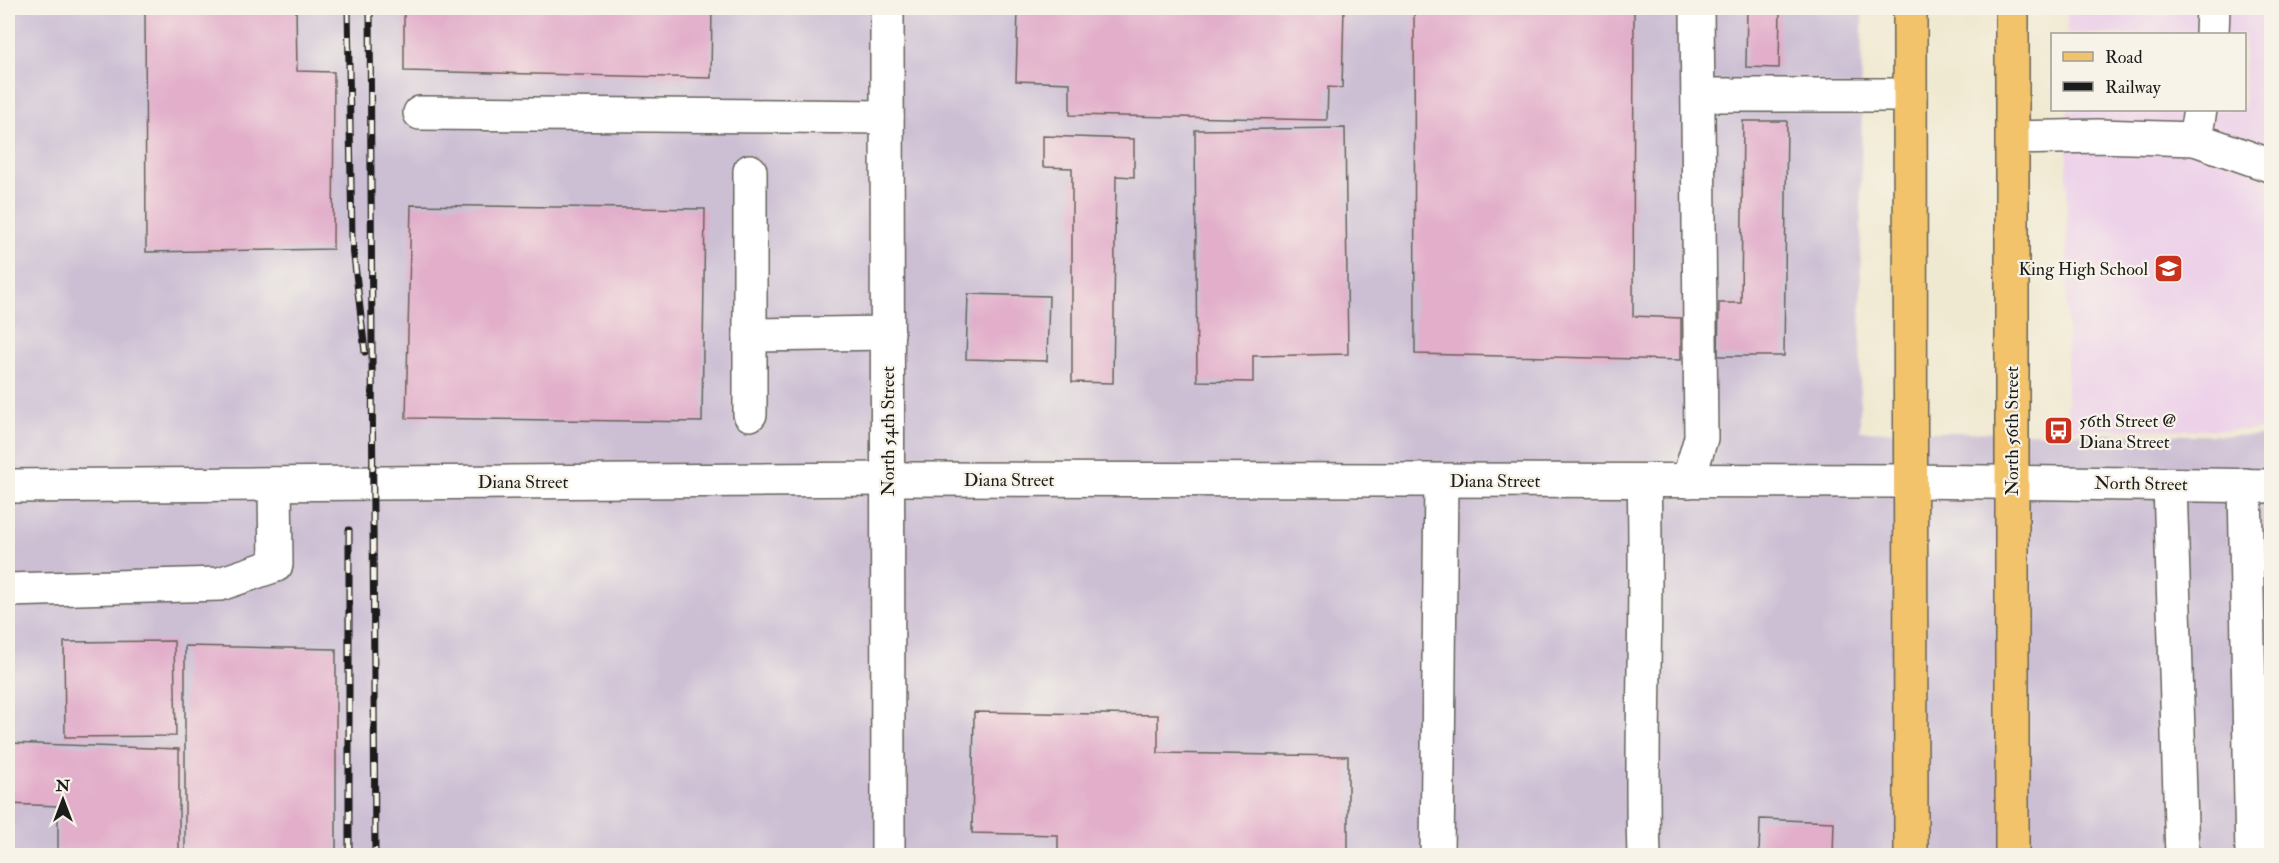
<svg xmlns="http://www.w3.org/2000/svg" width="2279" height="863" font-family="'IM FELL Double Pica',serif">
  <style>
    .built { fill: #edd1e9 }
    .industrial { fill: #ccbfd4 }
    .building { fill: #e2aeca }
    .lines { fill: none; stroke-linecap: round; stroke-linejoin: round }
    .minor-casing { stroke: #66645b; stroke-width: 36 }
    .major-casing { stroke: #66645b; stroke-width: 36 }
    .minor { stroke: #fff; stroke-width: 33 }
    .major { stroke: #f2c36a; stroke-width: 33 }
    .rail-casing { stroke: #1c1c1c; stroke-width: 7 }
    .rail { stroke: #f7f3e8; stroke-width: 4.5; stroke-dasharray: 14; stroke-linecap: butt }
    .labels { text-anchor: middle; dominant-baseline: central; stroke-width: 4.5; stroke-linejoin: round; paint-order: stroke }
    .poi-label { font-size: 18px; fill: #1c1c1c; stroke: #f7f3e8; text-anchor: end }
    .street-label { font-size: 18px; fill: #1c1c1c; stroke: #f7f3e8 }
  </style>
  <rect width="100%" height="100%" fill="#f7f3e8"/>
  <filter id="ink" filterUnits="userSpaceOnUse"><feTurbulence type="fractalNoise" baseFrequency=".0167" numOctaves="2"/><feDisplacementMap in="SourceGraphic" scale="12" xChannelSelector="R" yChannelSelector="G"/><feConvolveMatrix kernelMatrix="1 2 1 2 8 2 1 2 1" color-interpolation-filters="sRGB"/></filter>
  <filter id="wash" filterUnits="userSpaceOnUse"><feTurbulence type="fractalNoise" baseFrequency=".008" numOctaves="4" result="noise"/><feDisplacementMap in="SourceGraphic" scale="24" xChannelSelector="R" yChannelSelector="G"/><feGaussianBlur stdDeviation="1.35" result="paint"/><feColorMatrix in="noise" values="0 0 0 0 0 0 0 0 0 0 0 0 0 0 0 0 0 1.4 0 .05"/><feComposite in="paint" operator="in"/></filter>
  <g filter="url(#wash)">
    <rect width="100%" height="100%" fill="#f0e9d1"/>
    <path class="built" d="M2067 8H2271V430L2067 429V110H2244V34H2067Z"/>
    <path class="industrial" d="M8 8H1862L1860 431 2271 436V855H8Z"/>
    <g id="blocks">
      <g class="building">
        <path d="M145 8H296L297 71 334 72 333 249 146 252Z"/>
        <path d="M404 8H712L711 78 404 71Z"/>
        <path d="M1018 8H1344L1342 88 1328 87 1327 120 1070 115V83L1016 81Z"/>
        <path d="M1414 8H1634L1633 316 1681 318V360L1415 354Z"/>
        <path d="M1747 8H1780L1779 68 1746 67Z"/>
        <path d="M1743 121H1787L1784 356H1718L1719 303H1741Z"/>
        <path d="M1345 128 1348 354 1253 356V382L1197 381 1195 130Z"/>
        <path d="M1043 136 1134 139V177L1116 176 1113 383 1072 382V168L1043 167Z"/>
        <path d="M411 205 705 209 702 422 406 418Z"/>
        <path d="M968 294 1049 296 1047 361 966 359Z"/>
        <path d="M174 641 176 736 65 737 64 642Z"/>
        <path d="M185 646 336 649V856H185Z"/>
        <path d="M974 712 1158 715V753L1348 756V856H1058V835L972 833Z"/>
        <path d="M8 743 179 749V856H58V806L8 804Z"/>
        <path d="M1760 819 1834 822 1833 856H1759Z"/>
      </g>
    </g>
  </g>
  <g filter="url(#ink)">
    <use href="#blocks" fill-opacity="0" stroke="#66645b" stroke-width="1.5"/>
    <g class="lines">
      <defs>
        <g id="minor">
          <path d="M887 8 888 856"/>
          <path d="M2212 34 2213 8"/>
          <path d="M1698 95H1910"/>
          <path d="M420 113 887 117"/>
          <path d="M2013 138 2098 136 2195 139 2200 110"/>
          <path d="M2195 139 2272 166"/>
          <path d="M750 171V414"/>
          <path d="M750 335 888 333"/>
          <path d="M1644 481C1648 606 1640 731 1644 856"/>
          <path d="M1688 481 1701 438 1697 8"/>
          <path d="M2170 485 2182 856"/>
          <path d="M2245 485 2252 856"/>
          <path d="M8 486 888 479 1910 481 2272 486"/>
          <path d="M8 590 220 584 276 565 275 484"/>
          <path d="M1437 856 1441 481"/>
        </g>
        <g id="major">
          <path d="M1910 8 1911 856"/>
          <path d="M2012 8V856"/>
        </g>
      </defs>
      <use href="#minor" class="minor-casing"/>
      <use href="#major" class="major-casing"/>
      <use href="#minor" class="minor"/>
      <use href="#major" class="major"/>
      <defs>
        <g id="rail">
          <path d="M348 8 352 239 365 352"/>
          <path d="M370 8 375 856"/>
          <path d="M349 530V856"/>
        </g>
      </defs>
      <use href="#rail" class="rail-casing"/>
      <use href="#rail" class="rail"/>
    </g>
  </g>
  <defs>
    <symbol id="school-square" viewBox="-11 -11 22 22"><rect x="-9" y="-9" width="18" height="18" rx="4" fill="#c8321e" stroke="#f7f3e8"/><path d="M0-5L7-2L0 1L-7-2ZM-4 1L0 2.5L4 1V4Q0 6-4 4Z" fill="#fff"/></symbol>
    <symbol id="bus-square" viewBox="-11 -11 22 22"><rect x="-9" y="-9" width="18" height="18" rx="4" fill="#c8321e" stroke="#f7f3e8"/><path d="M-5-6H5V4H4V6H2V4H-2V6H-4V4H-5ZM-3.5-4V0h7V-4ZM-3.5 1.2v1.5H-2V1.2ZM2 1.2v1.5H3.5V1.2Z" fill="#fff"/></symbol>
  </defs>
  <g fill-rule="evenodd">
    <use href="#school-square" x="2152" y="252" width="33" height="33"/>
    <use href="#bus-square" x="2042" y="414" width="33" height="33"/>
  </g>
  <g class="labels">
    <g class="poi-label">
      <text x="2148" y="269">King High School</text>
      <text x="2079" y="421" text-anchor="start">56th Street @<tspan x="2079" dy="21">Diana Street</tspan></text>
    </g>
    <g class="street-label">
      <text transform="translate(888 431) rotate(-90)">North 54th Street</text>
      <text transform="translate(2012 431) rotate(-90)">North 56th Street</text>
      <text x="1009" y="480">Diana Street</text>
      <text x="1495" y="481">Diana Street</text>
      <text x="523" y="482">Diana Street</text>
      <text transform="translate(2141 484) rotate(1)">North Street</text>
    </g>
  </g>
  <rect width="2279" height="863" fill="none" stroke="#f7f3e8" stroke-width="30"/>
  <rect x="2051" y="33" width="195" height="78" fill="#f7f3e8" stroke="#9f9d96" stroke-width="1.5"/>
  <rect x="2063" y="52" width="30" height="9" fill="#f2c36a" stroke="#9f9d96" stroke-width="1.5"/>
  <text x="2105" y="63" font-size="18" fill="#1c1c1c">Road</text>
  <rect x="2063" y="82" width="30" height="9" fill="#1c1c1c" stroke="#9f9d96" stroke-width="1.5"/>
  <text x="2105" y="93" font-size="18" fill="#1c1c1c">Railway</text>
  <g transform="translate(63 800)" stroke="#f7f3e8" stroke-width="4.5" paint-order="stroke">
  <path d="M0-4.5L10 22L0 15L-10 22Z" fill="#1c1c1c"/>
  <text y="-9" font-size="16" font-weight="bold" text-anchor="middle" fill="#1c1c1c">N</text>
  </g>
</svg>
